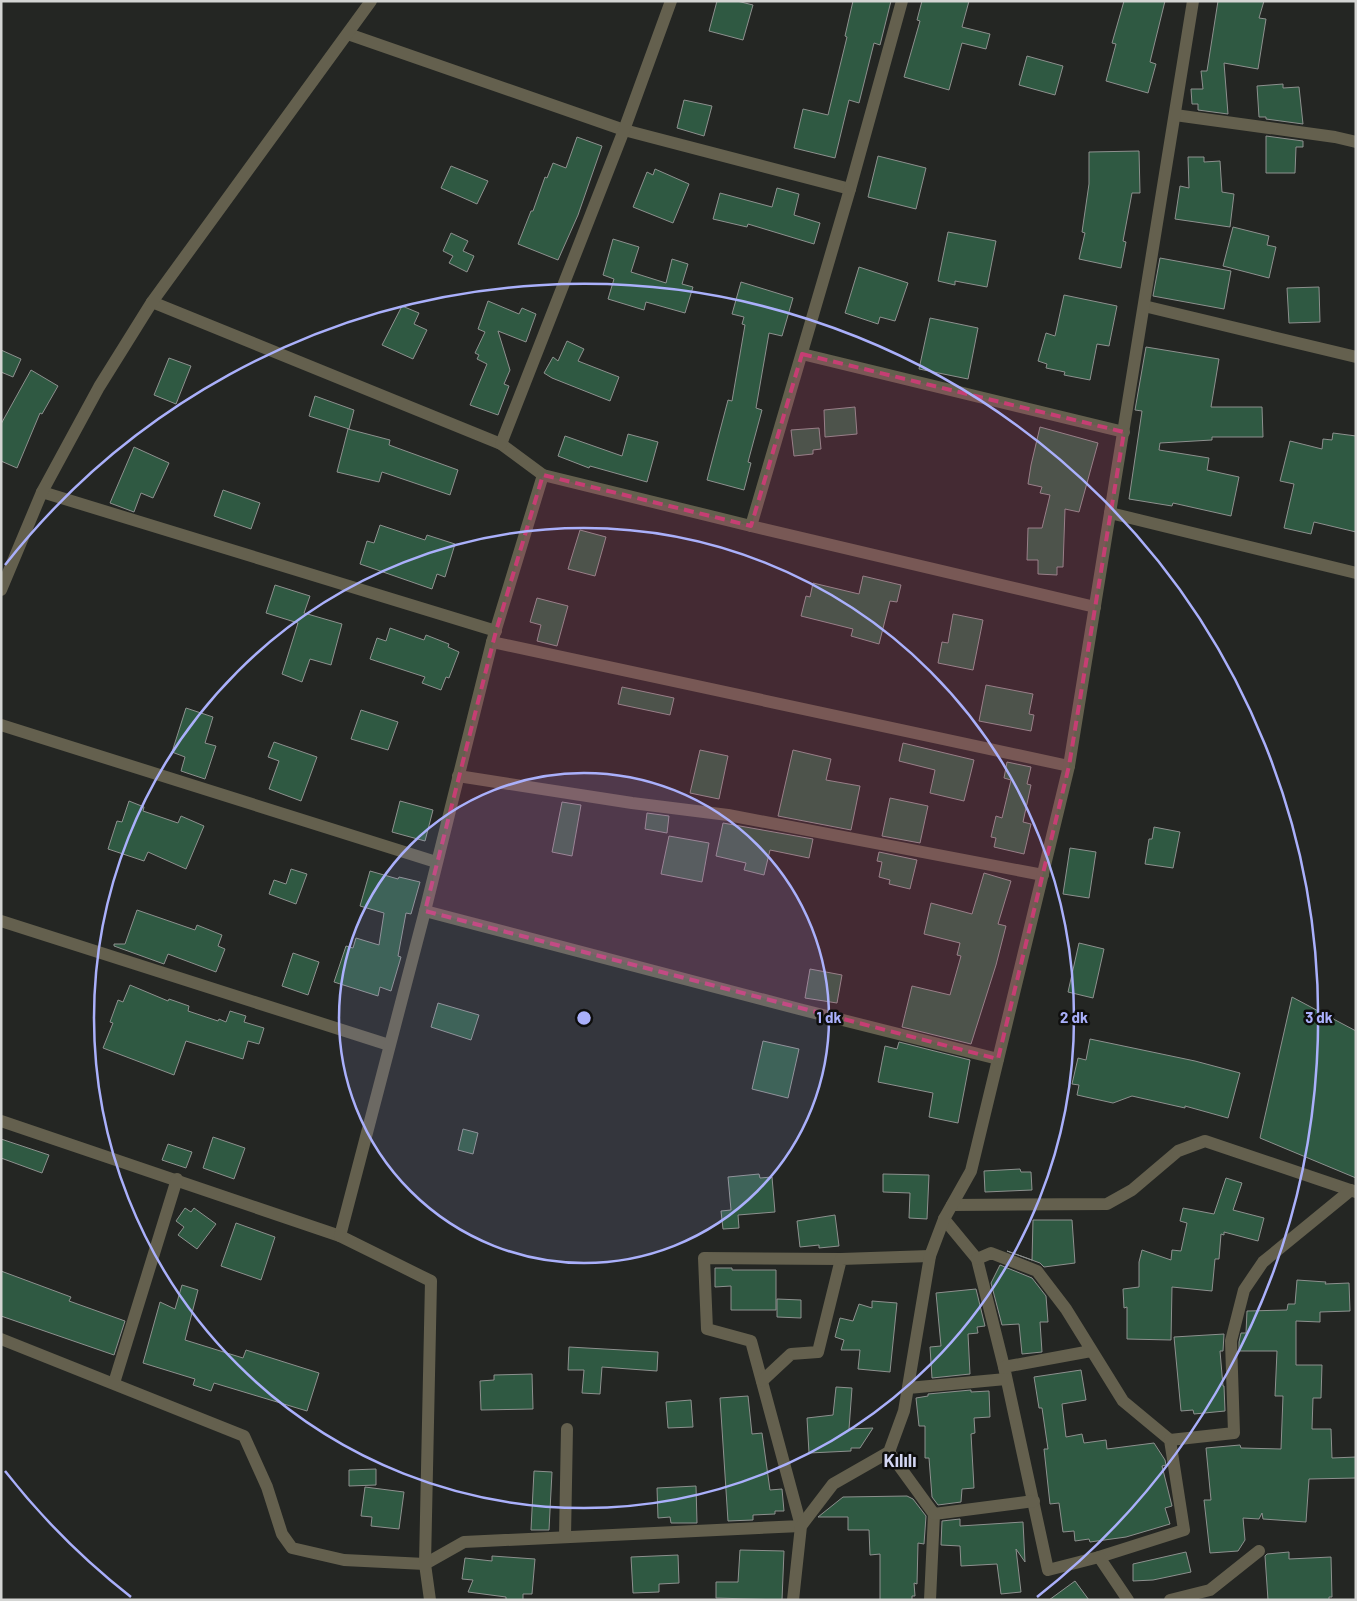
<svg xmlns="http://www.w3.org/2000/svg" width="1357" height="1601" font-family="Barlow,sans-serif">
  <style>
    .building { fill: #2f5942; stroke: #8d908e }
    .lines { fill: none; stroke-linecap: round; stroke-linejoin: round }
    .street { stroke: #64604e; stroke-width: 12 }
    .marked { fill: #c63e73; fill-opacity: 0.2; stroke: #c63e73; stroke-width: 4; stroke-dasharray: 10 6; stroke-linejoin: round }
    .ring { fill: none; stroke: #aab0fb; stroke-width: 2.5 }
    .labels { text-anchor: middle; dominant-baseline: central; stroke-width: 5; stroke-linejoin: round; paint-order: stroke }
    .quarter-label { font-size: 18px; font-weight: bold; fill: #d3d6f3; stroke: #0e0e0d }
    .centre { fill: #aab0fb; stroke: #0e0e0d; stroke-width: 2.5 }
    .ring-label { font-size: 15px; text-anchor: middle; font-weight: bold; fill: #aab0fb; stroke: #0e0e0d; stroke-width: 5; stroke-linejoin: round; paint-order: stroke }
  </style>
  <rect width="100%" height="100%" fill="#242623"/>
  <g class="building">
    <path d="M717 1H737L753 5 743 40 709 31Z"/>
    <path d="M853 1H891L880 45 874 43 859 103 849 100 835 158 794 148 803 109 828 115 847 37 845 36Z"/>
    <path d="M922 1H969L962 27 990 34 986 49 962 43 949 90 904 77 920 21 917 20Z"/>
    <path d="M1124 1H1165L1150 62 1156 64 1148 93 1106 81 1116 44 1112 43Z"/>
    <path d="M1218 1H1264L1259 18 1266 19 1258 69 1224 63 1228 114 1198 110V104H1192L1191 89H1203L1201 71H1207Z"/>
    <path d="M1027 56 1063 66 1055 95 1019 85Z"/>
    <path d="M1283 84V88L1299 87 1303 124 1266 119V117H1259L1257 86Z"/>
    <path d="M684 100 712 106 704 136 677 128Z"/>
    <path d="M1266 136 1303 141V147H1296L1295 173H1266Z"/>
    <path d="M577 137 602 146 578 215 558 260 518 244 531 211H533L545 177 547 178 553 163 566 168Z"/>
    <path d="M1139 151 1140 193H1132L1123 241 1126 242 1121 268 1079 259 1085 233 1082 232 1089 184V152Z"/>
    <path d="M878 156 926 168 916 209 868 197Z"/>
    <path d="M1188 157H1204V162L1220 161 1222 192 1234 194 1230 227 1175 219 1180 186 1189 188Z"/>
    <path d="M451 166 488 181 477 204 441 188Z"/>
    <path d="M655 169 689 184 673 223 633 207 647 172 653 175Z"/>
    <path d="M777 188 799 194 794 215 820 223 814 244 748 224 747 227 713 219 720 193 772 207Z"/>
    <path d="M1233 227 1269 236 1267 245 1276 247 1269 278 1223 266Z"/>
    <path d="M948 232 996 241 987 287 955 281V285L938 281Z"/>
    <path d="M451 233 468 241 463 251 474 256 467 272 449 263 453 256 443 251Z"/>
    <path d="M613 239 639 247 631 272 666 283 672 259 688 264 682 284 693 287 685 313 646 302 644 310 608 299 614 279 603 275Z"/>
    <path d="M1160 258 1231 271 1224 309 1153 296Z"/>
    <path d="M859 267 908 283 895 321 880 317 878 324 845 313Z"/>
    <path d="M741 282 793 298 782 336 769 333 756 408 762 410 748 462 751 463 744 490 707 480 728 400 732 401 745 325 742 324 744 317 732 314Z"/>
    <path d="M1319 287 1320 322 1289 323 1287 288Z"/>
    <path d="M1064 295 1117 306 1109 346 1097 344 1090 380 1064 375 1065 372 1046 368 1047 364 1038 361 1046 333 1055 336Z"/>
    <path d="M488 301 519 314 522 308 536 314 526 342 498 331 510 370 504 384 509 386 498 415 470 405 487 364 477 359 479 355 475 353 485 332 478 329Z"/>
    <path d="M402 306 419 313 414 324 427 330 413 359 382 345Z"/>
    <path d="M930 318 978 328 968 379 919 369Z"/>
    <path d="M567 341 584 349 578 361 619 377 610 401 552 378 544 373 553 357 558 361Z"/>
    <path d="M1146 347 1219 359 1211 407H1262L1263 437H1212V440L1160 443 1159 450 1209 458 1207 470 1239 477 1231 516 1173 503 1172 506 1129 499 1142 411 1135 410Z"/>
    <path d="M1 350 21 359 13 377 1 372Z"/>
    <path d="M169 358 191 366 176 404 154 395Z"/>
    <path d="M31 370 58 386 42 414 40 413 17 468 1 461V424Z"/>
    <path d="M315 396 354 410 349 429 309 416Z"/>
    <path d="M855 407 857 434 825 437 824 410Z"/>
    <path d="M1040 427 1098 443 1079 512 1065 509 1063 567H1057V575L1038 574V560H1027L1028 528H1042L1050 495 1040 493 1042 487 1028 484 1031 465Z"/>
    <path d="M819 428 821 449 813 450V454L794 456 791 430Z"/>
    <path d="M348 429 390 440 389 445 458 470 450 495 382 472 379 482 337 472Z"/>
    <path d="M1333 433 1356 436V532L1314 522 1311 534 1284 528 1294 484 1280 481 1290 441 1322 449 1323 439 1332 440Z"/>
    <path d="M628 434 658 442 647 482 590 466 589 468 558 456 565 436 622 456Z"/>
    <path d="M134 447 169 463 153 498 141 493 134 512 110 503Z"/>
    <path d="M223 490 260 503 251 529 214 516Z"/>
    <path d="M380 525 425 540 427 535 455 544 445 577 437 574 432 589 360 564 367 541 374 543Z"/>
    <path d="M580 530 606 537 595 576 568 569Z"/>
    <path d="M863 576 901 585 897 602 890 601 879 644 851 636 853 629 801 616 806 596 810 597 813 583 859 594Z"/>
    <path d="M275 585 310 596 304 613 342 624 331 665 310 659 302 682 282 674 298 623 266 613Z"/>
    <path d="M537 598 568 606 557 646 537 641 541 625 530 622Z"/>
    <path d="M953 614 983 620 973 670 938 663 942 642 948 643Z"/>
    <path d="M390 628 424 640 426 635 449 644 448 647 459 652 449 678 446 677 441 690 422 683 425 677 370 659 377 638 386 641Z"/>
    <path d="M986 685 1033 694 1029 714 1034 715 1031 731 979 721Z"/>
    <path d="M622 687 674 698 670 715 618 704Z"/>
    <path d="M186 708 213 717 205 743 216 746 205 779 181 771 185 757 172 752Z"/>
    <path d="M361 710 398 722 388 750 351 739Z"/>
    <path d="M274 742 317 757 301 801 269 789 279 761 268 757Z"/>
    <path d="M903 743 974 760 964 801 930 793 935 770 899 761Z"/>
    <path d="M700 750 728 756 719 799 690 793Z"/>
    <path d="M793 750 831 759 826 780 860 786 851 830 778 816Z"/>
    <path d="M1007 762 1031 767 1027 784 1031 785 1023 822 1031 824 1024 854 994 847 996 838 991 837 996 816 1002 818 1011 780 1004 778Z"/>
    <path d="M890 798 928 806 920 843 882 836Z"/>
    <path d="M129 801 144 807 143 811 178 823 181 816 204 826 186 869 148 852 144 861 108 849 117 821 122 822Z"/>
    <path d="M400 801 433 810 425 841 392 832Z"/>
    <path d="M562 802 581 805 572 856 552 852Z"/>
    <path d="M647 813 669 816 667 833 645 829Z"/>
    <path d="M723 823 813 839 809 858 770 850 764 875 744 870 746 863 716 856Z"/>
    <path d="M1154 827 1180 832 1173 868 1145 864 1149 839H1152Z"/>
    <path d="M669 836 709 843 702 882 661 874Z"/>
    <path d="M1070 848 1096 852 1089 898 1063 894Z"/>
    <path d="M879 852 917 860 910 889 889 884 890 880 879 877 882 862 877 861Z"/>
    <path d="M291 869 307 874 296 904 269 894 274 880 286 884Z"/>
    <path d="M370 871 398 879 399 877 420 882 411 914 406 913 398 956 401 957 391 991 380 987 378 996 334 982 346 946 353 948 356 938 379 945 384 913 360 906Z"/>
    <path d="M984 873 1011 881 998 924 1006 926 996 965 971 1044 902 1027 912 986 950 995 961 956 957 955 960 943 924 934 931 903 972 914Z"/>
    <path d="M137 910 195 930 197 925 222 935 218 946 225 949 216 972 168 954 164 964 114 946V944H125Z"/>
    <path d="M1079 943 1104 949 1093 998 1068 992Z"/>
    <path d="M293 953 319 962 308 995 282 986Z"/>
    <path d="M810 969 842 975 837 1003 805 998Z"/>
    <path d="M130 985 168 1001 169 999 189 1006 188 1011 218 1021 219 1019 226 1022 230 1011 246 1016 244 1022 264 1028 259 1044 248 1041 243 1059 186 1041 174 1075 103 1048 113 1023 110 1022 118 1000 123 1002Z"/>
    <path d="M1292 997 1356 1031V1178L1260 1138Z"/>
    <path d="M438 1003 479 1015 471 1040 431 1027Z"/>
    <path d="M1090 1039 1195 1061 1240 1073 1228 1118 1185 1106V1108L1132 1096 1113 1103 1077 1095 1079 1085 1072 1084 1078 1058 1086 1060Z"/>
    <path d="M763 1041 799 1049 788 1098 752 1089Z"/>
    <path d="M899 1042 970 1060 958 1123 929 1117 933 1093 878 1082 885 1046 897 1049Z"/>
    <path d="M463 1129 478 1133 473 1154 458 1150Z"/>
    <path d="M213 1137 245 1148 234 1179 203 1168Z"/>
    <path d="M1 1139 49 1155 42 1173 1 1158Z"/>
    <path d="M168 1144 192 1152 186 1168 162 1160Z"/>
    <path d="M1020 1169 1021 1172H1031L1032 1190 985 1192 984 1171Z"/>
    <path d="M759 1174 760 1178 772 1177 775 1212 738 1215 739 1228 723 1229 721 1211 731 1210 728 1177Z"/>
    <path d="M883 1174 929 1175 927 1219 909 1218 910 1193 883 1192Z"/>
    <path d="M1226 1178 1242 1183 1233 1210 1264 1218 1258 1241 1224 1232V1235L1221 1234 1219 1259H1215L1212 1291 1172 1287 1171 1340 1127 1339V1307L1124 1308 1123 1289 1139 1287V1262L1142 1250 1171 1260 1172 1250 1181 1251 1187 1223 1180 1221 1183 1208 1214 1214Z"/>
    <path d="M185 1208 191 1212 194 1208 216 1224 197 1249 178 1235 184 1227 176 1221Z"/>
    <path d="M835 1215 839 1246 819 1248V1245L800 1247 797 1221Z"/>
    <path d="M1033 1220H1072L1075 1263 1044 1267 1040 1263 1007 1251 1032 1260Z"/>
    <path d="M236 1223 275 1237 261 1280 221 1266Z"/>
    <path d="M1000 1265 1032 1278 1046 1296 1048 1322H1040L1042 1352 1022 1354 1019 1324 1002 1325 991 1283Z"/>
    <path d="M715 1268H732V1270H776V1310H731V1286L715 1287Z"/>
    <path d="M1 1271 71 1297 69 1301 125 1321 114 1355 1 1316Z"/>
    <path d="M1297 1280 1326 1282 1325 1284 1349 1283 1350 1311 1320 1312V1322L1296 1321V1365H1322L1321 1398H1313L1312 1429H1331L1332 1458 1356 1457V1478L1309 1479 1306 1522 1263 1519 1262 1513 1259 1519 1243 1518 1245 1540 1238 1551 1210 1553 1204 1500H1211L1206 1448 1240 1445 1241 1448 1281 1449 1283 1396H1275L1277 1351H1239V1342L1241 1333H1246L1247 1311 1287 1310 1288 1304H1295Z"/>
    <path d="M182 1285 198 1290 185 1340 243 1358 246 1350 319 1373 307 1411 214 1383 211 1391 193 1385 195 1379 143 1363 160 1302 175 1309Z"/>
    <path d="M976 1289 985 1326 977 1327 978 1333 968 1334 970 1374 932 1378 930 1347 941 1346 936 1293Z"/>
    <path d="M777 1299 801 1300V1318L777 1317Z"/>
    <path d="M872 1301 897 1303 890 1372 858 1369 860 1350H841L844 1340 835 1337 840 1318 853 1321 859 1304 872 1308Z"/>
    <path d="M1224 1334 1223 1351H1220L1223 1386H1224L1225 1411 1194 1414 1193 1410 1181 1411 1174 1337Z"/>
    <path d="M569 1347 658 1352 657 1371 602 1367 600 1394 582 1393 584 1370H568Z"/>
    <path d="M1081 1370 1086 1400 1062 1404 1066 1437 1082 1434 1084 1443 1106 1440 1107 1449 1154 1443 1165 1460 1166 1465 1162 1466 1172 1506 1165 1508 1170 1524 1126 1537 1090 1542 1089 1539 1075 1541 1074 1531 1063 1532 1059 1503 1050 1504 1044 1449H1048L1042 1408H1039L1034 1377Z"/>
    <path d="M532 1374 533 1409 481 1410 480 1381 494 1380V1375Z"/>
    <path d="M836 1387 852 1388 849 1429 873 1428 860 1448H851V1451L809 1453 807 1418 833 1415Z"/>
    <path d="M971 1390V1392L989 1391 990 1417 974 1418 975 1433 971 1434 974 1488 962 1489 961 1502 938 1505 932 1497 929 1458H925V1426H919L916 1398 928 1396V1394Z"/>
    <path d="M748 1396 752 1434 762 1433 770 1490 782 1489 784 1511H775V1514L753 1515V1520L728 1521 720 1398Z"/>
    <path d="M691 1400 693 1427 668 1428 666 1402Z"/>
    <path d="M376 1469V1485L349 1486V1470Z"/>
    <path d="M534 1471 552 1472 549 1530H531Z"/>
    <path d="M696 1486 697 1523H671L670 1517 658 1518 657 1488Z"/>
    <path d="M365 1487 404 1492 399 1529 371 1526 372 1517 361 1516Z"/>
    <path d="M907 1496 913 1499 926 1516 924 1544 918 1543 917 1584 914 1583 915 1596H912V1600H880V1554L870 1555 869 1530H848V1517H818L843 1497Z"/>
    <path d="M960 1519V1526L1023 1522 1025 1562 1016 1549 1021 1592 1001 1594 997 1564 961 1566 960 1546 941 1545 942 1521Z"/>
    <path d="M740 1550 784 1551 782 1600 716 1598V1582H738Z"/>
    <path d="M1186 1552 1191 1572 1153 1580 1133 1581V1564Z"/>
    <path d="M1289 1552V1559L1331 1557 1332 1597H1329V1600H1268L1265 1556 1267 1554Z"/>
    <path d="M678 1555 679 1583 659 1584V1592L633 1593 631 1557Z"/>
    <path d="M492 1556 535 1559 532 1594H523V1600H506V1597L468 1592 473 1580 462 1579 465 1558 492 1561Z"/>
    <path d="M1075 1581 1089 1600H1049Z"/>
  </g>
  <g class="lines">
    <g class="street">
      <path d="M348 34 624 130 850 189"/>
      <path d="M1175 115 1335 137 1356 142"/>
      <path d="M152 302 501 444 543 475 751 526 1095 607"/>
      <path d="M1144 306 1356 357"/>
      <path d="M802 354 1124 432"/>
      <path d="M501 444 624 130 671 1"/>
      <path d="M42 492 496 631"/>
      <path d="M1110 513 1356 573"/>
      <path d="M751 526 850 189 902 1"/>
      <path d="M1 590 42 492 99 387 152 302 371 1"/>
      <path d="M492 642 1069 766"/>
      <path d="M1 725 436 862"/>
      <path d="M458 776 632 803 728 815 1043 875"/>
      <path d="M425 911 799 1009 998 1059"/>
      <path d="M1 921 389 1045"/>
      <path d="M1 1121 340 1236"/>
      <path d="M952 1205 1107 1204 1132 1190 1178 1151 1205 1141 1356 1192"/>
      <path d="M944 1219 977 1259 1004 1367"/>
      <path d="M977 1259 991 1253 1037 1271 1066 1309 1123 1401 1170 1440 1184 1530 1099 1557 1048 1570 1004 1367 1091 1351"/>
      <path d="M1 1339 244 1436 267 1487 282 1534 292 1548 344 1560 425 1564 464 1542 801 1526 751 1341 707 1329 704 1258 841 1259"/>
      <path d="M762 1381 791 1354 818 1352 841 1259 930 1256"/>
      <path d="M114 1383 177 1179"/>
      <path d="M908 1388 1006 1379"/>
      <path d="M1170 1440 1234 1433 1231 1341 1244 1290 1263 1262 1351 1190"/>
      <path d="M889 1452 934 1514 930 1600"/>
      <path d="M934 1514 1034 1501"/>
      <path d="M565 1537 567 1429"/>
      <path d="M1099 1557 1128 1600"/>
      <path d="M430 1600 425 1564 431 1281 340 1236 425 911 492 642 543 475"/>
      <path d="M793 1600 801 1526 833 1484 889 1452 904 1411 930 1256 944 1219 971 1171 1069 766 1193 1"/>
      <path d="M1170 1600 1210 1590 1259 1551"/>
    </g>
  </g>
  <path class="marked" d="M802 354 1124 432 1069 766 998 1059 425 911 496 631 543 475 751 526Z"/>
  <circle cx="584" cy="1018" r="245" fill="#aab0fb" fill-opacity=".12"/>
  <g class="ring">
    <circle cx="584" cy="1018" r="245"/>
    <circle cx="584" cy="1018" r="490"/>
    <path d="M131 1597A735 735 0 0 1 5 1471M5 565A735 735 0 1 1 1037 1597"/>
  </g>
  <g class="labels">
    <g class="quarter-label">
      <text x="900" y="1460">Kılılı</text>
    </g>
  </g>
  <circle cx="584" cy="1018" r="8" class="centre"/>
  <g class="ring-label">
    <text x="829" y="1023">1 dk</text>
    <text x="1074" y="1023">2 dk</text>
    <text x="1319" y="1023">3 dk</text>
  </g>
  <rect width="1357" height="1601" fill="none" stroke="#d4d5d3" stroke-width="5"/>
</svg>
